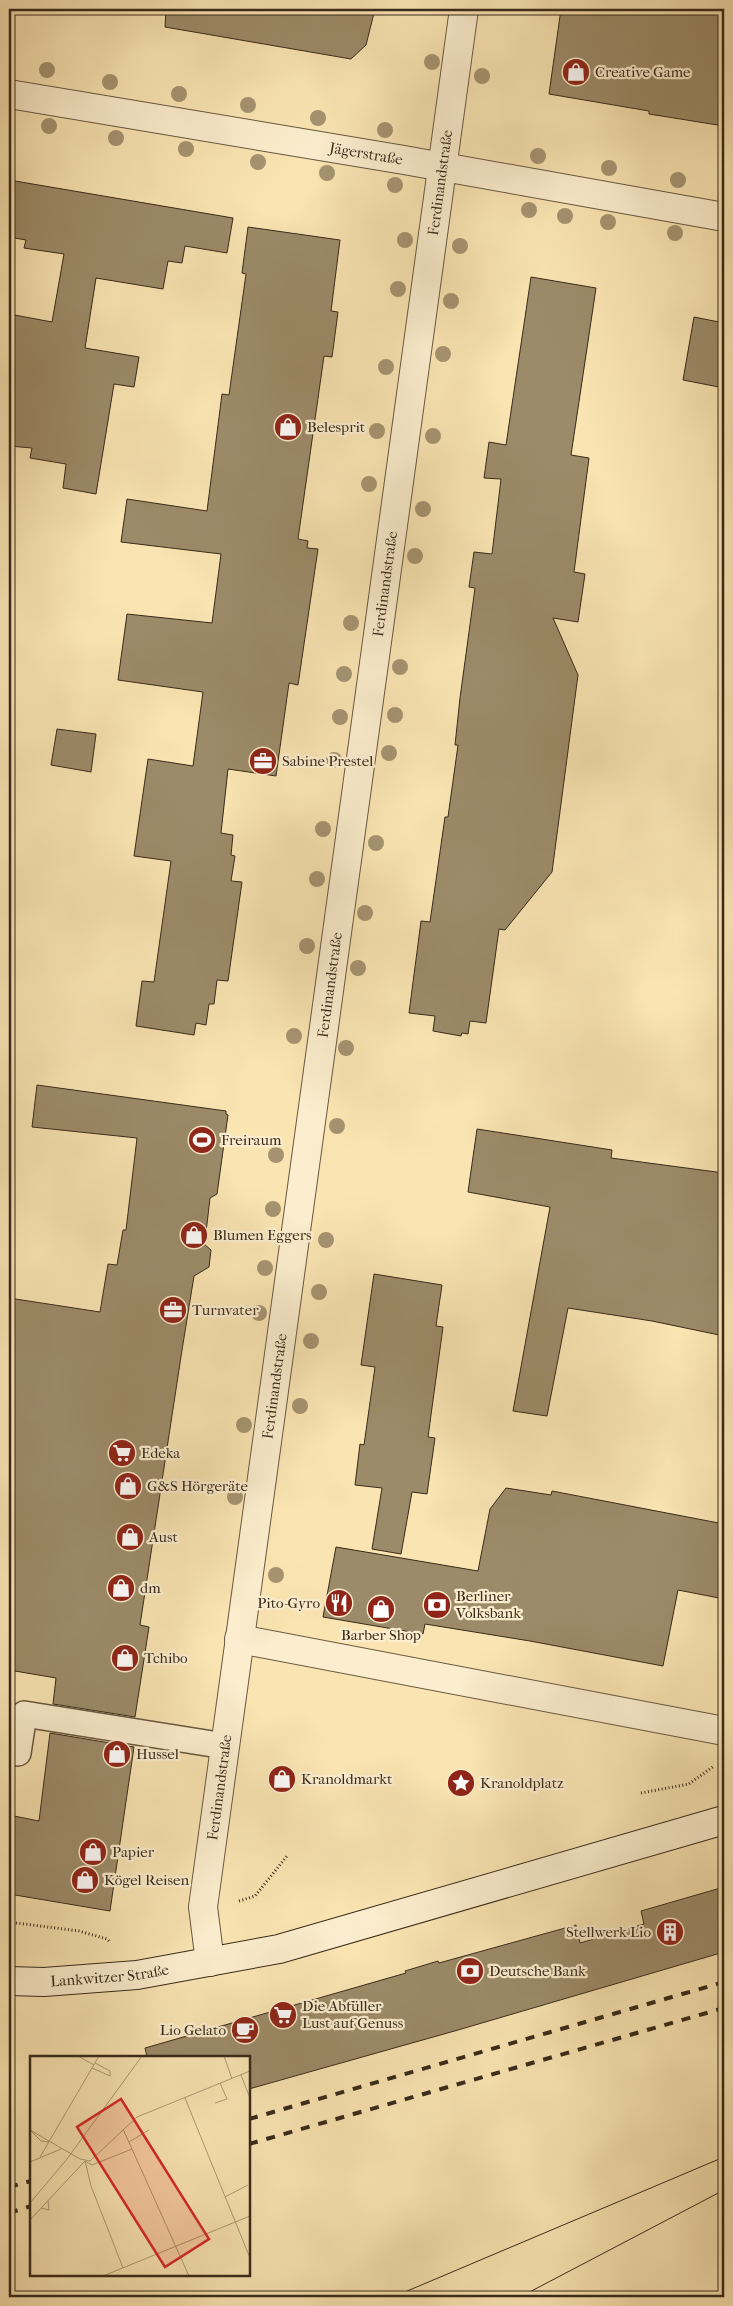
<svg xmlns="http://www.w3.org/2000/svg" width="733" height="2306" font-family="'IM FELL French Canon',serif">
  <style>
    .building { fill: #9c8b69; stroke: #382a1a }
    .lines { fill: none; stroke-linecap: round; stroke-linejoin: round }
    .service-casing { stroke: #685840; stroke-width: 28 }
    .minor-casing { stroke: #685840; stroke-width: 30 }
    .secondary-casing { stroke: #382a1a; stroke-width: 30 }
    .path { stroke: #382a1a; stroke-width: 3; stroke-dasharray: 1 2.5; stroke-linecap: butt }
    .service { stroke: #fbedcd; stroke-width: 25 }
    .minor { stroke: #fbedcd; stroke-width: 28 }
    .secondary { stroke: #fbedcd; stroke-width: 28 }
    .tram { stroke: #382a1a; stroke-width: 1 }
    .rail { stroke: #382a1a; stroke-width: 4; stroke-dasharray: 9 9; stroke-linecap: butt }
    .tree { fill: #a59370 }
    .labels { text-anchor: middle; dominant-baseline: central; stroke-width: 4.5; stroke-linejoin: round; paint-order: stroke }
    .poi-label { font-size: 15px; fill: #382a1a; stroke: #fbedcd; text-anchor: start }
    .street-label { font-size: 15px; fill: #382a1a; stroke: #fbedcd }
    .inset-road { fill: none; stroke: #ac9a75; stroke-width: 1 }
    .view { fill: #d62828; fill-opacity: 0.15; stroke: #d62828; stroke-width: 2.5 }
    .inset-edge { fill: none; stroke: #382a1a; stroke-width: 2.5 }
  </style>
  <rect width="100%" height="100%" fill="#f9e4b2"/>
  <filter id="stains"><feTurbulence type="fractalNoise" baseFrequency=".004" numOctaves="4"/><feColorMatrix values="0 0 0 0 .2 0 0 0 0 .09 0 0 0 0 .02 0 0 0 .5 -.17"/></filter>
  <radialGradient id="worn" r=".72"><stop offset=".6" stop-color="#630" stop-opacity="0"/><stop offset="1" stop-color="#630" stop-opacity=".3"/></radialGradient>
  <g class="building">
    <path d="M166 9H375L366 45 351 59 165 27Z"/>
    <path d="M561 9H724V126L649 114V111L549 94Z"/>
    <path d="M9 180 233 218 227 253 185 246 182 263 168 261 163 289 96 278 85 348 139 357 134 387 114 384 96 494 63 488 66 464 30 458 32 448 9 446V314L52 322 64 254 24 248 26 240 9 237Z"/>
    <path d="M248 227 340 240 331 311 338 312 332 357 324 356 298 539 308 541 307 548 318 549 298 685 289 683 276 776 228 769 221 833 233 835 231 855 235 856 231 881 242 882 228 981 217 980 214 1004H209L206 1025 196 1023 194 1035 136 1026 142 981 154 982 171 861 134 856 148 759 193 766 203 692 118 680 127 614 212 623 221 554 121 542 127 499 207 511 222 394 229 395 246 274 242 273Z"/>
    <path d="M531 277 596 288 571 455 589 458 574 572 585 574 578 622 553 618 578 675 552 872 505 930 499 929 486 1023 470 1021 468 1034 462 1033 461 1036 433 1031 435 1016 409 1013 421 921 430 922 445 817H448L458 745H455L460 698 475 588 469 587 474 552 492 554 501 479 484 478 489 442 506 445Z"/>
    <path d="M694 317 724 323V388L683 380Z"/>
    <path d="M57 729 96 734 91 772 51 765Z"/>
    <path d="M37 1085 226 1111V1114L228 1115 217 1194 210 1198 207 1224 204 1244 211 1250 209 1267 194 1276 182 1350 140 1625 149 1627 135 1717 53 1704 56 1678 9 1670V1298L100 1312 108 1264 117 1265 123 1230H126L137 1138 32 1127Z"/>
    <path d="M477 1129 612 1150 611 1158 724 1173V1336L652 1321 568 1308 547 1416 513 1411 550 1207 468 1192Z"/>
    <path d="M374 1274 442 1285 436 1326 443 1327 428 1437 435 1438 427 1494 412 1492 401 1554 372 1549 382 1488 355 1485 360 1444 364 1445 375 1367 361 1365Z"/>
    <path d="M506 1488 551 1495 552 1491 724 1524V1599L678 1590 663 1666 530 1641 425 1624 423 1634 323 1617 336 1547 478 1571 490 1509Z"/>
    <path d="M50 1733 134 1747 110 1911 9 1894V1815L39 1821Z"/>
    <path d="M724 1887V1952L458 2030 249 2089V2057H147L145 2048 406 1973 405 1971 438 1961 439 1963 576 1925 580 1943 644 1924 641 1911Z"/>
  </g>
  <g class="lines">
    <defs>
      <path id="service" d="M9 1752 18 1753 24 1714 225 1746"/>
      <g id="minor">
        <path id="s1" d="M9 94 404 160 724 217"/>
        <path d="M239 1639 724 1731"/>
        <path id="s2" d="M210 1962 203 1907 464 9"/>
      </g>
      <g id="secondary">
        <path id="s3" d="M9 1981 44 1982 137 1975 279 1949 724 1820"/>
      </g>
    </defs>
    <use href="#service" class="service-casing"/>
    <use href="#minor" class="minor-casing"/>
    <use href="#secondary" class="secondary-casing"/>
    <g class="path">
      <path d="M641 1793 689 1784 714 1766"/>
      <path d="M239 1901 255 1896 287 1856"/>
      <path d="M9 1922 79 1931 107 1939 110 1942"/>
    </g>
    <use href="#service" class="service"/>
    <use href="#minor" class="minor"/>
    <use href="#secondary" class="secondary"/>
    <g class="tram">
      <path d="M393 2297 724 2157"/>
      <path d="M520 2297 724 2190"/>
    </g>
    <g class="rail">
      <path d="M249 2119 724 1982"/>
      <path d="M249 2144 724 2008"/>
      <path d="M9 2187 31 2181"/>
      <path d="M9 2213 31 2206"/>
    </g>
  </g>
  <g class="tree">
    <circle cx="432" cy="62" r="8"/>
    <circle cx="47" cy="70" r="8"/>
    <circle cx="482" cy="76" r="8"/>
    <circle cx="110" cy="82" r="8"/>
    <circle cx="179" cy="94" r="8"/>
    <circle cx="248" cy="105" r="8"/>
    <circle cx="318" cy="118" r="8"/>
    <circle cx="49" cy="126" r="8"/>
    <circle cx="385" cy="130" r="8"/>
    <circle cx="116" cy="138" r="8"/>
    <circle cx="186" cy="149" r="8"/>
    <circle cx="538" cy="156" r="8"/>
    <circle cx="258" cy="162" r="8"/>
    <circle cx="609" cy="168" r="8"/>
    <circle cx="327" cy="173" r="8"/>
    <circle cx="678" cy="180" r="8"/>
    <circle cx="395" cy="185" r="8"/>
    <circle cx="529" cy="210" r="8"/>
    <circle cx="565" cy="216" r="8"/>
    <circle cx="608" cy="222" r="8"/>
    <circle cx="675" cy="233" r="8"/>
    <circle cx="405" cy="240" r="8"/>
    <circle cx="460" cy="246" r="8"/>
    <circle cx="398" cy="289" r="8"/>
    <circle cx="451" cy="301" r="8"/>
    <circle cx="443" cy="354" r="8"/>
    <circle cx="386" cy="367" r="8"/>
    <circle cx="377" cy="431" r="8"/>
    <circle cx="433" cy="436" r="8"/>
    <circle cx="369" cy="484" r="8"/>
    <circle cx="423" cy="509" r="8"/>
    <circle cx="415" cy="556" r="8"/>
    <circle cx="351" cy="623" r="8"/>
    <circle cx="400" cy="667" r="8"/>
    <circle cx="344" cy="674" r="8"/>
    <circle cx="395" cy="715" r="8"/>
    <circle cx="340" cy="717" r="8"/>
    <circle cx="389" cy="753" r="8"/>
    <circle cx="334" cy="760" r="8"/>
    <circle cx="323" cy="829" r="8"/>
    <circle cx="376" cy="843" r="8"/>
    <circle cx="317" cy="879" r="8"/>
    <circle cx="365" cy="913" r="8"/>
    <circle cx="307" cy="946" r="8"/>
    <circle cx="358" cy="968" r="8"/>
    <circle cx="294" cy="1036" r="8"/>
    <circle cx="346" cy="1048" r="8"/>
    <circle cx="337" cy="1126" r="8"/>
    <circle cx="276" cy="1155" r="8"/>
    <circle cx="273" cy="1209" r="8"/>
    <circle cx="326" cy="1240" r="8"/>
    <circle cx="265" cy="1268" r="8"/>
    <circle cx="319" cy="1292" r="8"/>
    <circle cx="259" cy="1313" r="8"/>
    <circle cx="311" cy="1341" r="8"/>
    <circle cx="300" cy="1406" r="8"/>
    <circle cx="244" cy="1425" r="8"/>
    <circle cx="235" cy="1497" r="8"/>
    <circle cx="276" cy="1575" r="8"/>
  </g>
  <defs>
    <symbol id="shop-disc" viewBox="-11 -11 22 22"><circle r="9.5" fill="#8f2418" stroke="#fbedcd"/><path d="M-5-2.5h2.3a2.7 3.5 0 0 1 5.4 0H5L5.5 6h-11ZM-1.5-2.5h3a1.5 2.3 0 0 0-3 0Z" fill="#fff"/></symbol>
    <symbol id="office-disc" viewBox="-11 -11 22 22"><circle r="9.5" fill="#8f2418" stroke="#fbedcd"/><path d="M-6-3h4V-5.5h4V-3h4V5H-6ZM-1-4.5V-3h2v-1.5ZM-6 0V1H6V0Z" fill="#fff"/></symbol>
    <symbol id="stadium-disc" viewBox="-11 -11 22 22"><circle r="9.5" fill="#8f2418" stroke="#fbedcd"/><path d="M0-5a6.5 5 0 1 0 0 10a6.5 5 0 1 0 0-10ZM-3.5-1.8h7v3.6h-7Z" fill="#fff"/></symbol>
    <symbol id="supermarket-disc" viewBox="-11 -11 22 22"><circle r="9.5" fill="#8f2418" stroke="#fbedcd"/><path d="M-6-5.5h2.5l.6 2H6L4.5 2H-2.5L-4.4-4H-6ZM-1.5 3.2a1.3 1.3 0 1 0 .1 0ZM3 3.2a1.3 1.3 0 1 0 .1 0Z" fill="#fff"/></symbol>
    <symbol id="restaurant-disc" viewBox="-11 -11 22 22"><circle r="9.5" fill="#8f2418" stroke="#fbedcd"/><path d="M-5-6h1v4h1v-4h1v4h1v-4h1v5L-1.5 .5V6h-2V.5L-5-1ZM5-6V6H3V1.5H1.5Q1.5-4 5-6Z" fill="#fff"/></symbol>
    <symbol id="bank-disc" viewBox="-11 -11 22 22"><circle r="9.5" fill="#8f2418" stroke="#fbedcd"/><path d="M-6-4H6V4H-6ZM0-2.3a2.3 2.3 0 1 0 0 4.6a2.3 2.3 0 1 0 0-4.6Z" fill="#fff"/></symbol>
    <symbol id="sight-disc" viewBox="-11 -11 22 22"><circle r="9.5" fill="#8f2418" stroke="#fbedcd"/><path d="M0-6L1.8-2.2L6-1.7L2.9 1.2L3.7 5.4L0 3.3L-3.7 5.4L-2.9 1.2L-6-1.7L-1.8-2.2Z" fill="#fff"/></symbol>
    <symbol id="building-disc" viewBox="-11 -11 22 22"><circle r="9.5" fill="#8f2418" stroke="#fbedcd"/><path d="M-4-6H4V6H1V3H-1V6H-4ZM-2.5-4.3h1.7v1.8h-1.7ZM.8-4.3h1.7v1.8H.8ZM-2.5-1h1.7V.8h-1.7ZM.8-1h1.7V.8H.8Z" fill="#fff"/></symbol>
    <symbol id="cafe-disc" viewBox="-11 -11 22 22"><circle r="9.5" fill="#8f2418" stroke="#fbedcd"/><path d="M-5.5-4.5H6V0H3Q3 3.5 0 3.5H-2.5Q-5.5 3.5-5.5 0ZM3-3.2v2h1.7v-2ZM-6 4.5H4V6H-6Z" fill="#fff"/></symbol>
  </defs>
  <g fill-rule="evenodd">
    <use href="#shop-disc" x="560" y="56" width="32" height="32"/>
    <use href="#shop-disc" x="272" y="411" width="32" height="32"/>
    <use href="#office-disc" x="247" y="745" width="32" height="32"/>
    <use href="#stadium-disc" x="186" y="1124" width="32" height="32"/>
    <use href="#shop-disc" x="178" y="1219" width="32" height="32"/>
    <use href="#office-disc" x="157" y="1294" width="32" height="32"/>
    <use href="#supermarket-disc" x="106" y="1437" width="32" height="32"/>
    <use href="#shop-disc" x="112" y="1470" width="32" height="32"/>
    <use href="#shop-disc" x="114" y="1521" width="32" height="32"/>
    <use href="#shop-disc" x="105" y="1572" width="32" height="32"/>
    <use href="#restaurant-disc" x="323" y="1587" width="32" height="32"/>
    <use href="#bank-disc" x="421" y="1589" width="32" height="32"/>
    <use href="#shop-disc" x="365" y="1593" width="32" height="32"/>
    <use href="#shop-disc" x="109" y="1642" width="32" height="32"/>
    <use href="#shop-disc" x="101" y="1738" width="32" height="32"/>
    <use href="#shop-disc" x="266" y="1763" width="32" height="32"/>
    <use href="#sight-disc" x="445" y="1767" width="32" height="32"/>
    <use href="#shop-disc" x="77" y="1836" width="32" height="32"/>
    <use href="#shop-disc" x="69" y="1864" width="32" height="32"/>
    <use href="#building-disc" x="654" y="1916" width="32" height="32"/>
    <use href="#bank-disc" x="454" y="1955" width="32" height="32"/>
    <use href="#supermarket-disc" x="267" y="1999" width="32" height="32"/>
    <use href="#cafe-disc" x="229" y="2014" width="32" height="32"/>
  </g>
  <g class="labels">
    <g class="poi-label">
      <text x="595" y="72">Creative Game</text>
      <text x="307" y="427">Belesprit</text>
      <text x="282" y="761">Sabine Prestel</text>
      <text x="221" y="1140">Freiraum</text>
      <text x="213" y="1235">Blumen Eggers</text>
      <text x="192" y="1310">Turnvater</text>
      <text x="141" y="1453">Edeka</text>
      <text x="147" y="1486">G&amp;S Hörgeräte</text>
      <text x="149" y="1537">Aust</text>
      <text x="140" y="1588">dm</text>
      <text x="456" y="1596">Berliner<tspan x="456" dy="17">Volksbank</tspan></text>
      <text x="320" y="1603" text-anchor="end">Pito-Gyro</text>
      <text x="381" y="1635" text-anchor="middle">Barber Shop</text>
      <text x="144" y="1658">Tchibo</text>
      <text x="136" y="1754">Hussel</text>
      <text x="301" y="1779">Kranoldmarkt</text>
      <text x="480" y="1783">Kranoldplatz</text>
      <text x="112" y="1852">Papier</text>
      <text x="104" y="1880">Kögel Reisen</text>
      <text x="651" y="1932" text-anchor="end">Stellwerk Lio</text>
      <text x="489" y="1971">Deutsche Bank</text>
      <text x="302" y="2006">Die Abfüller<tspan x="302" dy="17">Lust auf Genuss</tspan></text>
      <text x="226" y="2030" text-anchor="end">Lio Gelato</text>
    </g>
    <g class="street-label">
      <text stroke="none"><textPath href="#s1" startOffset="362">Jägerstraße</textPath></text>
      <text stroke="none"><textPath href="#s2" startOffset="1796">Ferdinandstraße</textPath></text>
      <text stroke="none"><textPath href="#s2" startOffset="1391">Ferdinandstraße</textPath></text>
      <text stroke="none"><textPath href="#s2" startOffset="986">Ferdinandstraße</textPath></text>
      <text stroke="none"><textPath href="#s2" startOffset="581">Ferdinandstraße</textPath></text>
      <text stroke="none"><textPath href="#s2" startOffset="176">Ferdinandstraße</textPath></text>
      <text stroke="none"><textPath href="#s3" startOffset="101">Lankwitzer Straße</textPath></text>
    </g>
  </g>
  <g transform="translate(30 2056)">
    <rect width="220" height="220" fill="#f9e4b2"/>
    <path class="inset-road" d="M48 0 64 9M194 0 202 23M62 12 80 20V15L65 7M211 19 220 42M155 42 220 202M185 47 197 43 190 27M93 73 159 220M0 74 50 103 60 105 107 61 220 15M1 75 11 85 19 86M99 86 119 74M10 101 69 0M55 105 61 130 93 212M55 105 62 109 102 93M0 106 31 93M195 141 218 129M0 147 37 103 112 0M11 152 19 154 18 144M0 164 55 105M73 220 220 160"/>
    <path class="view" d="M91 43 179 183 135 211 47 71Z"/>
    <rect width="220" height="220" class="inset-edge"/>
  </g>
  <rect width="733" height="2306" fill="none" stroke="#f9e4b2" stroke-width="30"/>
  <rect x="10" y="10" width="713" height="2286" fill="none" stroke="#382a1a" stroke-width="2.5"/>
  <rect x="15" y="15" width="703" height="2276" fill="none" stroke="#382a1a"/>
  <rect width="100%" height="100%" filter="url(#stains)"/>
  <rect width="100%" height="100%" fill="url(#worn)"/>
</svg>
